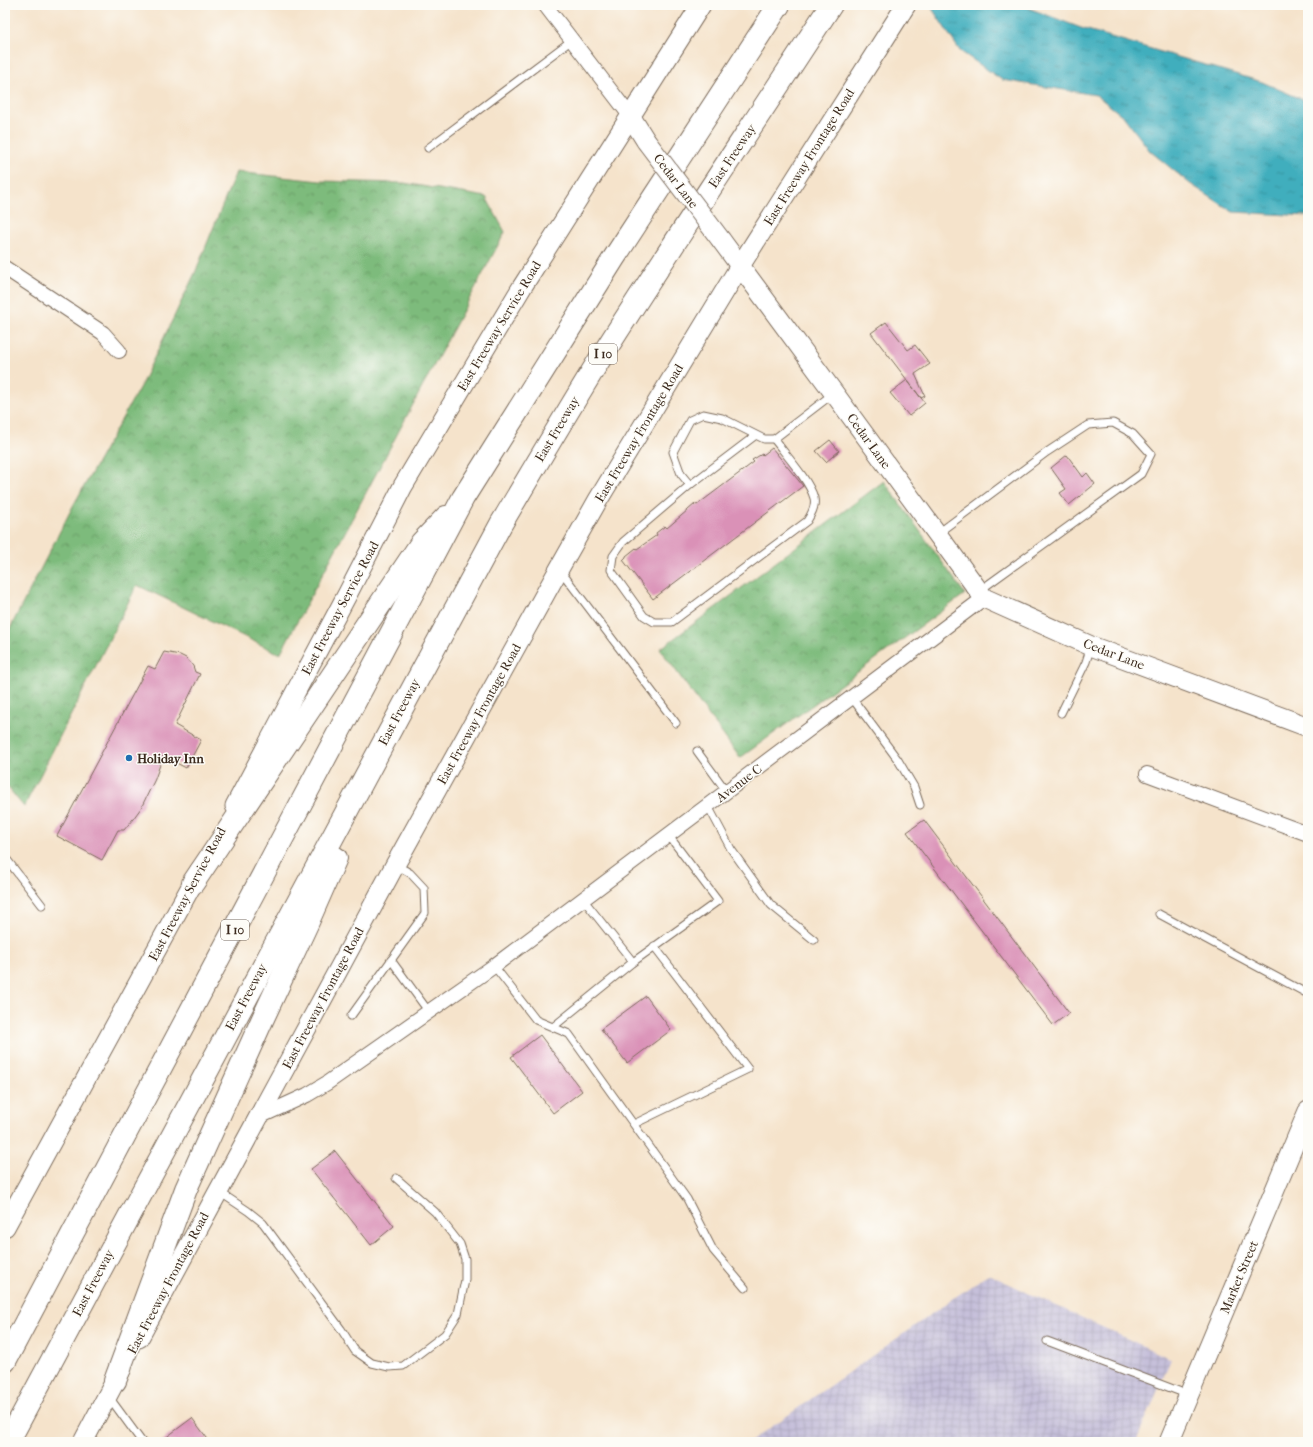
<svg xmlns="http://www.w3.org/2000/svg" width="1313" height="1447" font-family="'IM FELL French Canon',serif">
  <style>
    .industrial { fill: url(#industrial-grid) }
    .forest { fill: url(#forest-crowns); stroke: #5c724c }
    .water { fill: url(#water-ripples); stroke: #3e6c6e }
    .building { fill: #da91b7 }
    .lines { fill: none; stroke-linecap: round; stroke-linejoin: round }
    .lane-casing { stroke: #7c6b5b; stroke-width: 9 }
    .street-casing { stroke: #7c6b5b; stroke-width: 16 }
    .secondary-casing { stroke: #7c6b5b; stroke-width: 21 }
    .highway-casing { stroke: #7c6b5b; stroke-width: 24 }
    .lane { stroke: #fff; stroke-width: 7 }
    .street { stroke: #fff; stroke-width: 14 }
    .secondary { stroke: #fff; stroke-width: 19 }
    .highway { stroke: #fff; stroke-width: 22 }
    .secondary-bridge-casing { stroke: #7c6b5b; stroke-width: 21; stroke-linecap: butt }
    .secondary-bridge { stroke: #fff; stroke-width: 19 }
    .poi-dot { fill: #1f6fb2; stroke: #fdfcf7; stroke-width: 1.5 }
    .labels { text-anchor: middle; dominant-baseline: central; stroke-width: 3; stroke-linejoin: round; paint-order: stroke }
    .shield { fill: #fdfcf7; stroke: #75695f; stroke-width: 1 }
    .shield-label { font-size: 12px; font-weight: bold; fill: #3b2a1e }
    .street-label { font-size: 13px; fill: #3b2a1e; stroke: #fdfcf7 }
    .poi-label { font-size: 13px; font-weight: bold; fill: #3b2a1e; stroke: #fdfcf7; text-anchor: start }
  </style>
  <defs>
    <pattern id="industrial-grid" width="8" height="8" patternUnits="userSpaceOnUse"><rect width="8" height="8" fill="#c6c0da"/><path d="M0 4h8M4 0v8" fill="none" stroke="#aba5bb"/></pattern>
    <pattern id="forest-crowns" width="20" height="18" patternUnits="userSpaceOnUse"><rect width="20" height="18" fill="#7dbb7b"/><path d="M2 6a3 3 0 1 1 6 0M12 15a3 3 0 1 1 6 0" fill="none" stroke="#689864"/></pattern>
    <pattern id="water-ripples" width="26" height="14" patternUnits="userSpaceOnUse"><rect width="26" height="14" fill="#40aebd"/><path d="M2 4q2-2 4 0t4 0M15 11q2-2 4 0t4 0" fill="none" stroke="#378e99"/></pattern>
  </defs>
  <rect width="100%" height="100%" fill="#fdfcf7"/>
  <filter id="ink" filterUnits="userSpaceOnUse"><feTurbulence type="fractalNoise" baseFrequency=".025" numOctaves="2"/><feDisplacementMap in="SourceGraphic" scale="8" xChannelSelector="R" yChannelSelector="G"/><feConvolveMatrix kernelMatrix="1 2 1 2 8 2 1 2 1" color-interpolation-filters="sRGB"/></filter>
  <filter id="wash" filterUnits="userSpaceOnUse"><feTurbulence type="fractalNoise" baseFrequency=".012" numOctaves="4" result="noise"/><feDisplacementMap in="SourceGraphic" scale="16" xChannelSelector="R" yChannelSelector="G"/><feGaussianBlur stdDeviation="0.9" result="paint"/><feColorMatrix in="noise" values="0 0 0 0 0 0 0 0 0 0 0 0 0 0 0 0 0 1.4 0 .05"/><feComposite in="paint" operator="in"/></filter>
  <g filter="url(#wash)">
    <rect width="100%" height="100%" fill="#f5e3cb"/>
    <path class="industrial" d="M988 1274 1171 1359 1136 1442H750Z"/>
    <g class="forest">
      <path d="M236 172 320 181 404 183 486 197 505 232 280 654 137 585 24 807 5 784V638L73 506 142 383 195 273Z"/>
      <path d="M884 481 965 594 740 758 660 649Z"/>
    </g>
    <path class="water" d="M932 5H1021L1081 28 1262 82 1308 102V216L1233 212 1189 183 1150 151 1124 117 1096 95 1002 80 960 51 931 7Z"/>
    <g id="blocks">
      <g class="building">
        <path d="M886 322 908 350 915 345 930 364 915 374 925 396 921 398 871 333Z"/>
        <path d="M907 380 925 403 909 416 890 393Z"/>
        <path d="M830 440 839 451 826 462 816 451Z"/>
        <path d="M772 448 803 486 653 599 623 560 626 557V556L636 548 637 549 657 535 656 533 665 526 667 528 695 504 697 505 754 462 752 460 762 454 763 455Z"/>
        <path d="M1067 455 1083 477 1087 473 1095 484 1069 505 1060 493 1066 489 1051 468Z"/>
        <path d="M164 652 180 655 186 658 193 666 195 672 200 674 175 725 201 740 186 768 163 756 155 779 141 808 133 819 124 830H118L102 860 57 836 148 666 155 669Z"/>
        <path d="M924 820 1069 1013 1053 1025 907 832Z"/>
        <path d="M646 996 671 1030 627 1063 601 1029Z"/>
        <path d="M540 1035 582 1091 553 1113 511 1057Z"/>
        <path d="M335 1151 394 1226 371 1245 311 1169Z"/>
        <path d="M192 1418 210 1442H160Z"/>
      </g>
    </g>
  </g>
  <g filter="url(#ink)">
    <use href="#blocks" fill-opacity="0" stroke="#7c6b5b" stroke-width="1"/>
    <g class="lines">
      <defs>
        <g id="lane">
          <path d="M428 148 572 40"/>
          <path d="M756 435 690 485 681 474 673 452 690 420 703 414 722 418 764 439H774L834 393"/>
          <path d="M690 485 623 542 613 556 611 570 644 616 654 622H672L807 521C811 515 816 506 814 498 809 480 785 454 774 439"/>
          <path d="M937 534 1047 452 1088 425 1113 423 1133 434 1151 454 1141 474 979 591"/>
          <path d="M560 570 676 723"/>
          <path d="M852 698 898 760 914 787 920 805"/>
          <path d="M1061 713 1086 662 1091 646"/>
          <path d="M697 751 727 792"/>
          <path d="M708 806 731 849 771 905 814 940"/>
          <path d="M5 857 42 905"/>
          <path d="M1159 914 1308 994"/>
          <path d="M391 960 429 1012"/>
          <path d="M633 962 718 901 669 836"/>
          <path d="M494 966 536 1020 569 1034 687 1199 713 1250 745 1288"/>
          <path d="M351 1016 425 913 424 888 410 873 396 865"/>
          <path d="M553 1027 633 962 583 899"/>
          <path d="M634 1124 748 1069 654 946"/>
          <path d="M218 1191 248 1211 263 1223 341 1329 355 1351 372 1363 389 1367 403 1366 445 1334 458 1314 465 1280V1259L460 1244 435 1212 396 1178"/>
          <path d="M1047 1341 1189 1395"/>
          <path d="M109 1397 142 1442"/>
        </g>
        <g id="street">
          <path d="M545 5 631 117"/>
          <path d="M5 268 103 333 119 351"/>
          <path d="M1147 774 1308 834"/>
          <path d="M259 1117 307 1095 327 1083 494 966 984 598"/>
        </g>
        <g id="secondary">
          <path d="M631 117 646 141"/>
          <path d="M721 240 834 393 984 598 1091 646 1308 727"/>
          <path d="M235 806 348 593 403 486 522 287 701 5"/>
          <path d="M5 1227 200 870"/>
          <path d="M139 1338 395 865 559 569 598 500 740 266 906 5"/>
          <path d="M83 1442 122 1368"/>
          <path d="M1169 1442 1308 1111"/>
        </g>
        <g id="highway">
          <path d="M193 883 422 542 446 517"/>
          <path d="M5 1361 463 498 614 258 779 5"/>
          <path d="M115 1381 186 1189 264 1016 307 924 336 858"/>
          <path d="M8 1442 501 524C535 467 568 410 603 354 677 237 755 122 831 5"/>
        </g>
      </defs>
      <use href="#lane" class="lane-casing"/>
      <use href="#street" class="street-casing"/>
      <use href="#secondary" class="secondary-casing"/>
      <use href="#highway" class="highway-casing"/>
      <use href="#lane" class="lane"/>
      <use href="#street" class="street"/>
      <use href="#secondary" class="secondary"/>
      <use href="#highway" class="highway"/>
      <defs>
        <path id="secondary-bridge" d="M646 141 721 240"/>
      </defs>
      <use href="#secondary-bridge" class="secondary-bridge-casing"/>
      <use href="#secondary-bridge" class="secondary-bridge"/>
    </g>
  </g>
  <circle class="poi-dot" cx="129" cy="758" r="4"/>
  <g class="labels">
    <g class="shield">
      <rect x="589" y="344" width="28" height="20" rx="3"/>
      <rect x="221" y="920" width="28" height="20" rx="3"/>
    </g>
    <g class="shield-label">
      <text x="603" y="354">I 10</text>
      <text x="235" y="930">I 10</text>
    </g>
    <g class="street-label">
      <text transform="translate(732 156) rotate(-56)">East Freeway</text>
      <text transform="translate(809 157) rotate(-58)">East Freeway Frontage Road</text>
      <text transform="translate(676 181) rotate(53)">Cedar Lane</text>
      <text transform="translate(499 326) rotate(-59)">East Freeway Service Road</text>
      <text transform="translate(557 429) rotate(-59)">East Freeway</text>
      <text transform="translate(639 433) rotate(-59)">East Freeway Frontage Road</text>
      <text transform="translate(869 441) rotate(54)">Cedar Lane</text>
      <text transform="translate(340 608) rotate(-62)">East Freeway Service Road</text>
      <text transform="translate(1114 654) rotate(21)">Cedar Lane</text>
      <text transform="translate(399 712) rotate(-62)">East Freeway</text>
      <text transform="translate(479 714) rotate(-61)">East Freeway Frontage Road</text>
      <text transform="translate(739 783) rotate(-37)">Avenue C</text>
      <text transform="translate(187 894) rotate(-62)">East Freeway Service Road</text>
      <text transform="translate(246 997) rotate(-62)">East Freeway</text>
      <text transform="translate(323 998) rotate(-62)">East Freeway Frontage Road</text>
      <text transform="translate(1239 1277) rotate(-67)">Market Street</text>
      <text transform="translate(93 1283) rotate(-62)">East Freeway</text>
      <text transform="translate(168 1283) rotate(-62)">East Freeway Frontage Road</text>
    </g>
    <g class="poi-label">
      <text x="137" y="758">Holiday Inn</text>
    </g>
  </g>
  <rect width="1313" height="1447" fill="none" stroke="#fdfcf7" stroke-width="20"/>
</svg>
